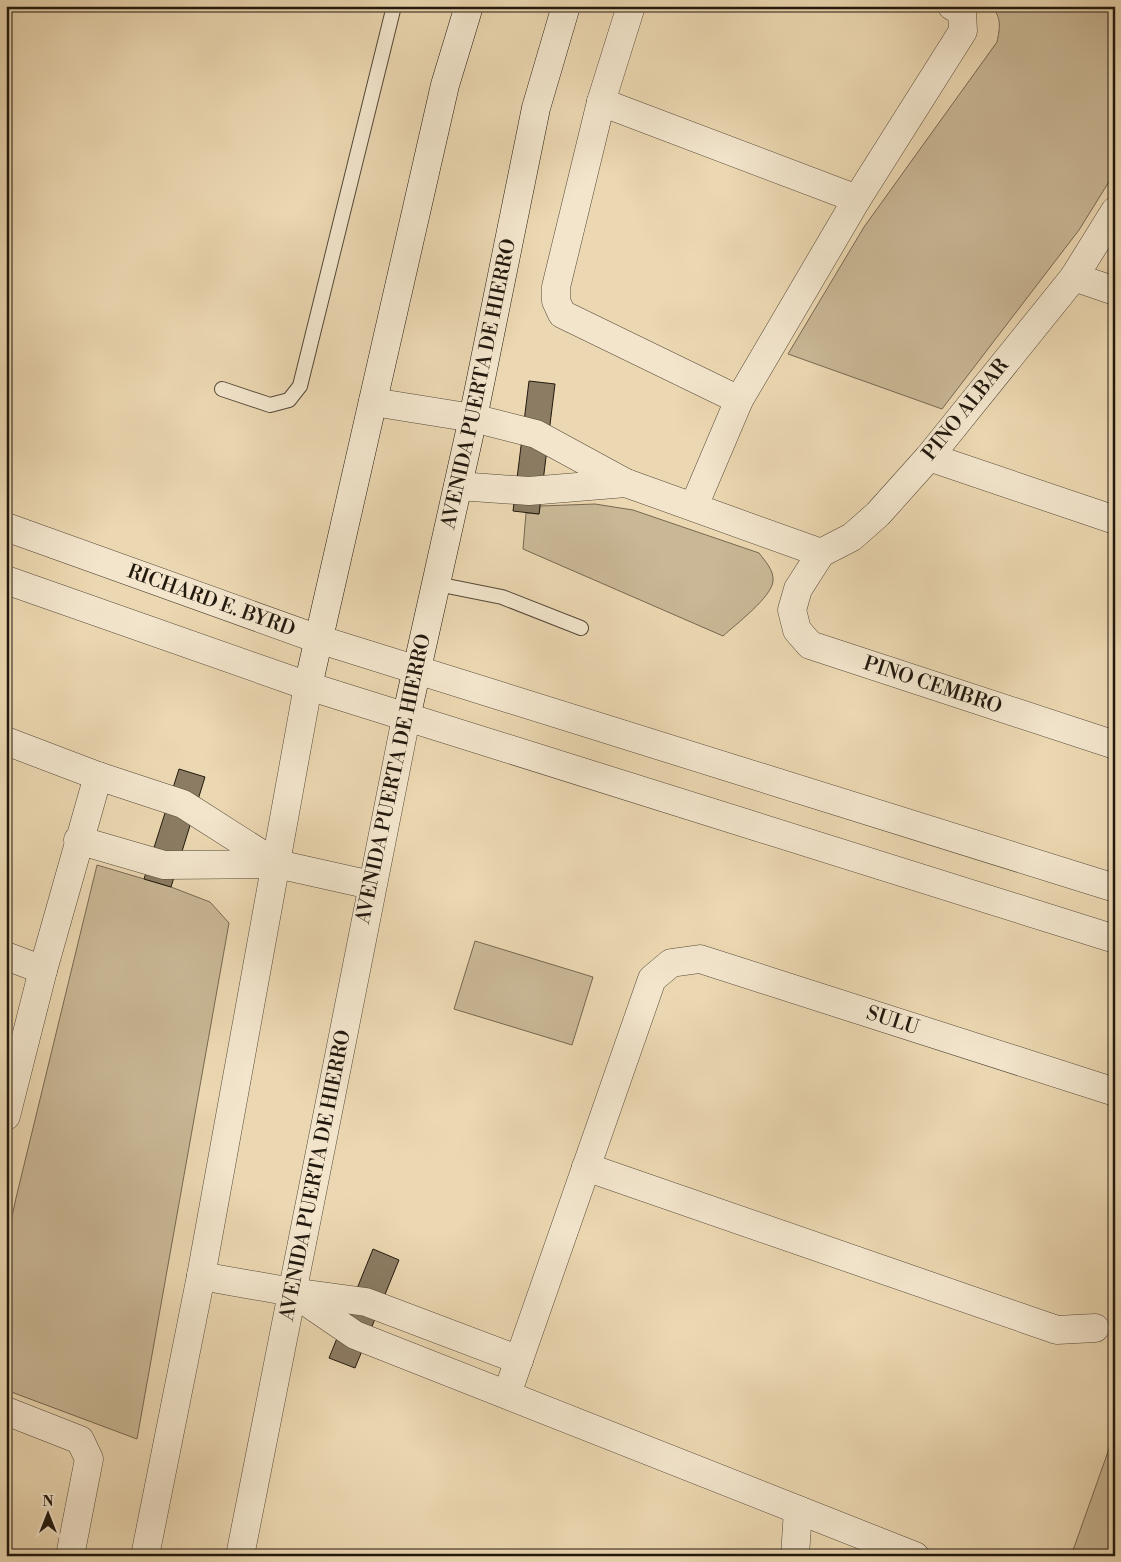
<svg xmlns="http://www.w3.org/2000/svg" width="1121" height="1562" font-family="'Libre Bodoni',serif">
  <style>
    .green { fill: #c9b795; stroke: #766852 }
    .building { fill: #8b7c63; stroke: #22190e }
    .lines { fill: none; stroke-linecap: round; stroke-linejoin: round }
    .lane-casing { stroke: #544837; stroke-width: 16 }
    .street-casing { stroke: #544837; stroke-width: 29 }
    .secondary-casing { stroke: #22190e; stroke-width: 29 }
    .lane { stroke: #f2e5cc; stroke-width: 14 }
    .street { stroke: #f2e5cc; stroke-width: 28 }
    .secondary { stroke: #f2e5cc; stroke-width: 28 }
    .labels { text-anchor: middle; dominant-baseline: central; stroke-width: 4; stroke-linejoin: round; paint-order: stroke }
    .street-label { font-size: 20px; fill: #22190e; stroke: #f2e5cc }
  </style>
  <rect width="100%" height="100%" fill="#ebd7b1"/>
  <filter id="stains"><feTurbulence type="fractalNoise" baseFrequency=".004" numOctaves="4"/><feColorMatrix values="0 0 0 0 .2 0 0 0 0 .09 0 0 0 0 .02 0 0 0 .5 -.17"/></filter>
  <radialGradient id="worn" r=".72"><stop offset=".6" stop-color="#630" stop-opacity="0"/><stop offset="1" stop-color="#630" stop-opacity=".3"/></radialGradient>
  <g class="green">
    <path d="M991 6H1115V172L1079 230 942 409 788 354 864 227 997 42C1000 28 1002 17 991 6Z"/>
    <path d="M595 504 633 510 759 553C765 561 774 570 773 581 772 597 735 625 723 636L523 549 526 513 539 514 540 506Z"/>
    <path d="M97 865 171 887 210 902 229 923 137 1439 6 1390V1245L16 1198Z"/>
    <path d="M475 941 593 977 572 1045 454 1009Z"/>
    <path d="M1115 1432V1556H1071Z"/>
  </g>
  <g class="building">
    <path d="M529 381 555 384 539 514 513 511Z"/>
    <path d="M179 769 205 777 171 887 144 879Z"/>
    <path d="M373 1249 399 1260 355 1368 329 1358Z"/>
  </g>
  <g class="lines">
    <defs>
      <g id="lane">
        <path d="M222 389 270 405 289 400 300 386 394 6"/>
        <path d="M437 584 502 597 581 628"/>
      </g>
      <g id="street">
        <path d="M631 6 601 102 556 287V301L562 314 739 400"/>
        <path d="M601 102 857 199"/>
        <path id="s1" d="M1115 211 1074 277 929 457 878 514 852 537 821 553 798 589 792 610 797 630 810 645 1115 745"/>
        <path d="M1074 277 1115 291"/>
        <path d="M373 402 473 418 536 434 626 483 821 553"/>
        <path d="M929 457 1115 520"/>
        <path d="M458 486 529 491 626 483"/>
        <path d="M694 506 739 400 857 199 963 31 962 12 952 6"/>
        <path id="s2" d="M6 527 318 639 1115 888"/>
        <path d="M6 580 308 686 1115 939"/>
        <path d="M6 741 98 776 183 804 277 864"/>
        <path d="M78 840 164 865 277 864 371 885"/>
        <path d="M6 956 43 970"/>
        <path d="M6 1116 43 970 98 776"/>
        <path d="M586 1167 1057 1330 1095 1328"/>
        <path d="M201 1276 292 1292 366 1302 519 1360"/>
        <path d="M292 1292 355 1335 915 1556"/>
        <path id="s3" d="M507 1394 652 979 671 963 700 959 1115 1092"/>
        <path d="M6 1411 80 1440 89 1459 70 1556"/>
        <path d="M145 1556 201 1276 308 686"/>
        <path id="s4" d="M240 1556 406 718"/>
        <path d="M795 1556 798 1510"/>
      </g>
      <g id="secondary">
        <path d="M308 686 445 85 469 6"/>
        <path id="s5" d="M406 718 473 418 536 108 566 6"/>
      </g>
    </defs>
    <use href="#lane" class="lane-casing"/>
    <use href="#street" class="street-casing"/>
    <use href="#secondary" class="secondary-casing"/>
    <use href="#lane" class="lane"/>
    <use href="#street" class="street"/>
    <use href="#secondary" class="secondary"/>
  </g>
  <g class="labels">
    <g class="street-label">
      <text stroke="none"><textPath href="#s5" startOffset="342">AVENIDA PUERTA DE HIERRO</textPath></text>
      <text transform="translate(966 410) rotate(-51)">PINO ALBAR</text>
      <text stroke="none"><textPath href="#s2" startOffset="218">RICHARD E. BYRD</textPath></text>
      <text stroke="none"><textPath href="#s1" startOffset="689">PINO CEMBRO</textPath></text>
      <text transform="translate(394 779) rotate(-78)">AVENIDA PUERTA DE HIERRO</text>
      <text stroke="none"><textPath href="#s3" startOffset="696">SULU</textPath></text>
      <text stroke="none"><textPath href="#s4" startOffset="388">AVENIDA PUERTA DE HIERRO</textPath></text>
    </g>
  </g>
  <rect width="1121" height="1562" fill="none" stroke="#ebd7b1" stroke-width="25"/>
  <rect x="8" y="8" width="1106" height="1547" fill="none" stroke="#22190e" stroke-width="2.5"/>
  <rect x="12" y="12" width="1096" height="1537" fill="none" stroke="#22190e"/>
  <g transform="translate(48 1514)" stroke="#f2e5cc" stroke-width="4" paint-order="stroke">
  <path d="M0-4L9 19L0 12L-9 19Z" fill="#22190e"/>
  <text y="-8" font-size="14" font-weight="bold" text-anchor="middle" fill="#22190e">N</text>
  </g>
  <rect width="100%" height="100%" filter="url(#stains)"/>
  <rect width="100%" height="100%" fill="url(#worn)"/>
</svg>
